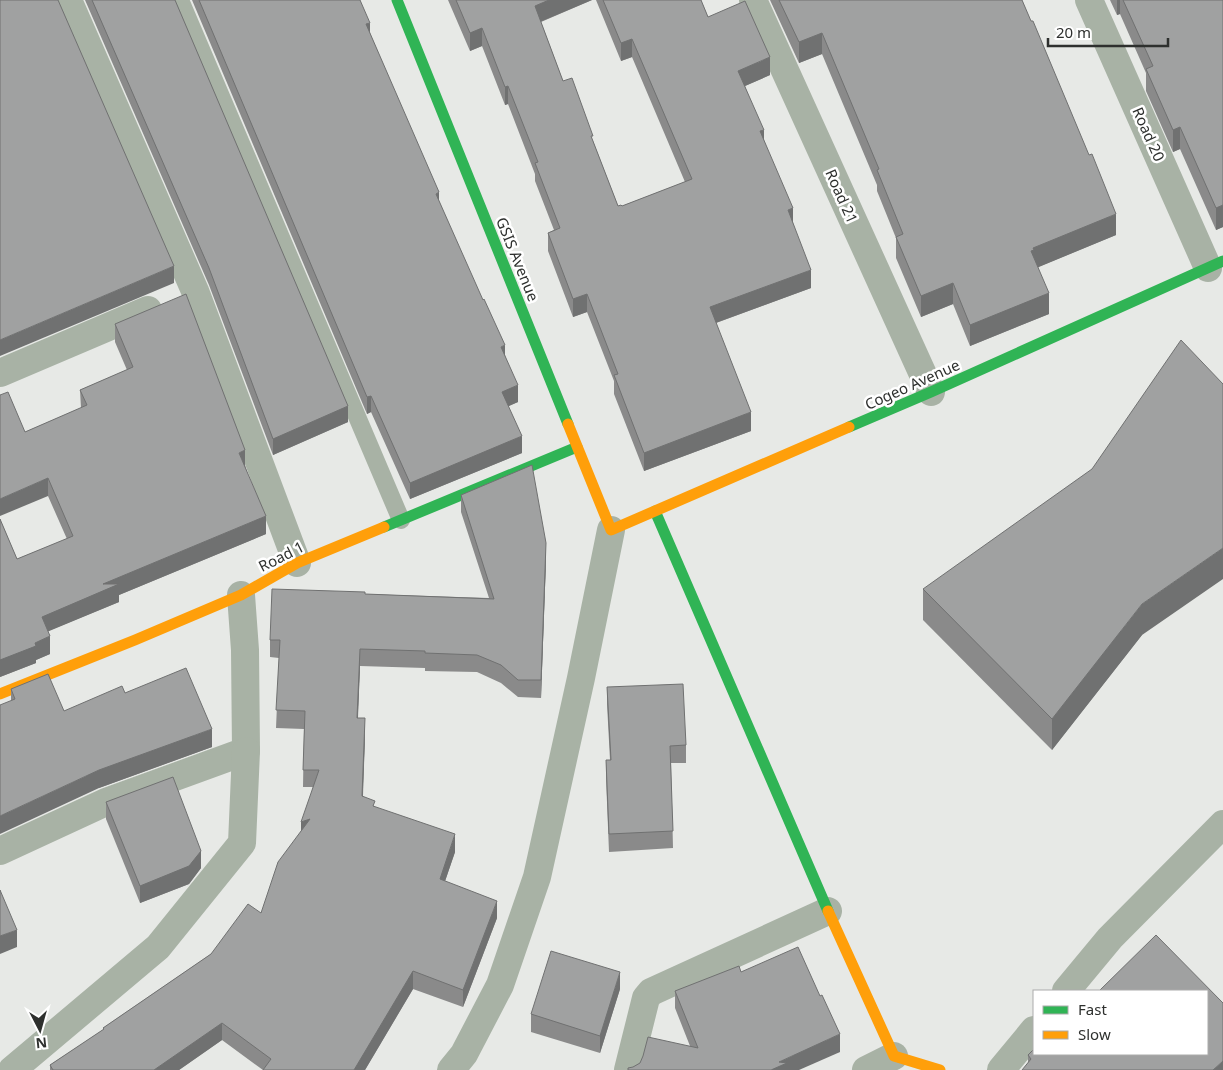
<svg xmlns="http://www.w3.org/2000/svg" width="1223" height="1070" font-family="'Noto Sans',sans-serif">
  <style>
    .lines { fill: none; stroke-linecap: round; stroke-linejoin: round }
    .lane { stroke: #a8b2a5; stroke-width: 18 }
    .street { stroke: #a8b2a5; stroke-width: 28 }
    .fast { stroke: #30b455; stroke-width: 11 }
    .slow { stroke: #ff9f0a; stroke-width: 11 }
    .wall { fill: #8a8a8a }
    .shaded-wall { fill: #707171 }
    .building { fill: #a0a1a1; stroke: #707171 }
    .labels { text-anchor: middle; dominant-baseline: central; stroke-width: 5; stroke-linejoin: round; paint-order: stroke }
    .street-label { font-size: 15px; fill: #2e302e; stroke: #fff }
  </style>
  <rect width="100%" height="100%" fill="#e7e9e6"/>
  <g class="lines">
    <path class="lane" d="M180 0 401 520"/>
    <g class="street">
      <path d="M68 0 195 291 297 563"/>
      <path d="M753 0 931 392"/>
      <path d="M1089 0 1208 268"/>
      <path d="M0 373 148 310"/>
      <path d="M0 851 106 802 246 751 245 650 241 595"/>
      <path d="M1066 991 1110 938 1223 824"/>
      <path d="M12 1070 158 947 242 843 246 751"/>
      <path d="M451 1070 464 1054 500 985 537 877 581 678 611 530"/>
      <path d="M628 1070 646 998 651 992 828 911"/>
      <path d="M866 1070 894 1056"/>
      <path d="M1001 1070 1034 1030"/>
    </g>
    <g class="fast">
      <path d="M397 0 568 424"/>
      <path d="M849 427 931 392 1223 261"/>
      <path d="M655 511 828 911"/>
      <path d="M384 527 577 447"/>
    </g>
    <g class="slow">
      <path d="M568 424 611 530 849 427"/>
      <path d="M0 694 135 640 241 595 297 563 384 527"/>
      <path d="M828 911 894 1056 940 1070"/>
    </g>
  </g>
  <g class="wall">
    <path d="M85 0H175L348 422 273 455 209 285Z"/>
    <path d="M192 0H360L370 33 439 201 505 355 518 402 508 406 522 453 410 499 371 412 367 414Z"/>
    <path d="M448 0H592L541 22 563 81 593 141 618 206H622L685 182 632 57 621 61 596 0H701L708 17 770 75 745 86 793 223 811 288 716 323 751 431 644 471 614 394V381L587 312 573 317 548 251V233L554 230 535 181V174L508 104 505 105 482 46 470 51Z"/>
    <path d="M770 0H1022L1116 235 1038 267 1049 314 970 346 953 304 921 317 896 258V238L877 191V185L822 54 799 63Z"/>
    <path d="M1110 0H1223V227L1216 230 1180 149 1173 152 1146 91V73L1120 14 1117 15Z"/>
    <path d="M115 324 245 465 266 534 119 595V602L48 631 50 654 36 660V663L0 677V519L17 559 67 539 48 496 25 432 81 408 80 390 127 370 115 342Z"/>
    <path d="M461 495 546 560 541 698 518 697 501 683 477 672 425 671V668L360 666 358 718 365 736 363 796 375 807 455 852 445 881 497 918 463 1007 413 989 365 1070H263L222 1040 179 1070H50V1065L103 1030V1028L211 954 261 913 301 831 313 787H303L304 729 276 728 279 658 270 657V640L365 594 489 598 461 512Z"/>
    <path d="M923 589 1142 635 1052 750 923 620Z"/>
    <path d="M607 687 686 745V763H671L673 848 609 852 606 778V760H610L607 704Z"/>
    <path d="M11 689 64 711 125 693 212 747 99 788 11 700Z"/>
    <path d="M106 802 201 868 189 884 140 903 106 819Z"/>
    <path d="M741 972 840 1052 633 1067 690 1046 675 1008V991Z"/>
    <path d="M620 989 600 1053 531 1032V1014Z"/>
    <path d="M1223 1003 1028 1064V1055Z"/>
  </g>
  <g class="shaded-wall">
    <path d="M549 0H592L535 24V6Z"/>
    <path d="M1117 0H1120V14L1117 15Z"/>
    <path d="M370 23V39L366 24Z"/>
    <path d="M482 28V46L470 51V33Z"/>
    <path d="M822 33V54L799 63V42Z"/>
    <path d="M632 39V57L621 61V43Z"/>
    <path d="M770 57V75L738 89V71Z"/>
    <path d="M508 86V104L505 105V87Z"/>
    <path d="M1180 127V149L1173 152V130Z"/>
    <path d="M764 130V148L760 131Z"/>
    <path d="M439 192V209L436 194Z"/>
    <path d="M1223 205V227L1216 230V208Z"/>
    <path d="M793 208V226L788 210Z"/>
    <path d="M1116 214V235L1034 269 1031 251 1033 248Z"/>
    <path d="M174 266V283L0 356V340Z"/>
    <path d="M811 270V288L710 325V307Z"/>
    <path d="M953 283V304L921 317V296Z"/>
    <path d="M1049 293V314L970 346V325Z"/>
    <path d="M587 294V312L573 317V299Z"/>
    <path d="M505 345V362L501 347Z"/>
    <path d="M518 385V402L502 409V392Z"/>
    <path d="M371 396V412L367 414V397Z"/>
    <path d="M348 406V422L273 455V439Z"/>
    <path d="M751 412V431L644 471V453Z"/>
    <path d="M522 436V453L410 499V483Z"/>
    <path d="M245 450V468L239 453Z"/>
    <path d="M48 478V496L0 516V499Z"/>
    <path d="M266 516V534L119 595V602L42 634V617L103 584Z"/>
    <path d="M546 543V560L541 698V680Z"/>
    <path d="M1223 548V579L1142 635 1052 750V719L1142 604Z"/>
    <path d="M50 636V654L36 660V663L0 677V660Z"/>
    <path d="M360 649V666L357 735V718Z"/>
    <path d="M365 718V736L362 814V796Z"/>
    <path d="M212 729V747L99 788 0 834V816L99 770Z"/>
    <path d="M310 819 301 840V822Z"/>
    <path d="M455 834V852L440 896V879Z"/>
    <path d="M201 851V868L189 884 140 903V886Z"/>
    <path d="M497 901V918L463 1007V990Z"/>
    <path d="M17 930V947L0 954V936Z"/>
    <path d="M413 971V989L365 1070H354Z"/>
    <path d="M620 972V989L600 1053V1036Z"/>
    <path d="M222 1023V1040L179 1070H154Z"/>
    <path d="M840 1034V1052L799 1070H771L779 1062Z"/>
    <path d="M1223 1061V1070H1213Z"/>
  </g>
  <g class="building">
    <path d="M0 0H58L174 266 0 340Z"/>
    <path d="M92 0H175L348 406 273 439 209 268Z"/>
    <path d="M199 0H360L370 23 366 24 439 192 436 194 483 300 484 299 505 345 501 347 518 385 502 392 522 436 410 483 371 396 367 397Z"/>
    <path d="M456 0H549L535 6 563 81 572 78 593 136H591L618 206 621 205 622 206 692 179 632 39 621 43 603 0H701L708 17 745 1 770 57 738 71 764 130 760 131 793 208 788 210 811 270 710 307 751 412 644 453 614 375 618 374 587 294 573 299 548 233 560 228 535 163 538 162 508 86 505 87 482 28 470 33Z"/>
    <path d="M779 0H1022L1031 21H1033L1089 155 1092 154 1116 214 1033 248 1034 250 1031 251 1049 293 970 325 953 283 921 296 896 237 903 234 877 170 879 169 822 33 799 42Z"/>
    <path d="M1123 0H1223V205L1216 208 1180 127 1173 130 1146 69 1153 66Z"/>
    <path d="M186 294 245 450 239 453 266 516 103 584H119L42 617 50 636 35 643 36 646 0 660V519L17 559 73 536 48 478 0 499V395L8 392 25 432 87 405 80 390 133 367 115 324Z"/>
    <path d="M1181 340 1223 384V548L1142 604 1052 719 923 589 1092 469Z"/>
    <path d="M532 465 546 543 541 680H518L501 665 477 655 425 653V651L360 649 357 718H365L362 796 375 801 373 806 455 834 440 879 497 901 463 990 413 971 354 1070H263L271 1059 222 1023 154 1070H53L50 1065 104 1029 103 1028 211 954 248 904 261 913 278 862 310 819 301 822 319 770H303L305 711 276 710 280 640H270L272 589 365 592V594L494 599 461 495Z"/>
    <path d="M186 668 212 729 99 770 0 816V705L15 699 11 689 48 674 64 711 122 686 125 693Z"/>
    <path d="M683 684 686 745 670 746 673 831 609 834 606 760H611L607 687Z"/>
    <path d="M173 777 201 851 189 866 140 886 106 802Z"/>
    <path d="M0 890 17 930 0 936Z"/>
    <path d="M1156 935 1223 1003V1061L1213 1070H1022L1031 1059 1028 1055 1034 1049V1054H1207V991H1099Z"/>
    <path d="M798 947 820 996 822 995 840 1034 779 1062 787 1063 771 1070H628V1068L633 1067 640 1063 643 1056 648 1037 698 1048 675 991 739 966 741 972Z"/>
    <path d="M551 951 620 972 600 1036 531 1014Z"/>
  </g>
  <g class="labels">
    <g class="street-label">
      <text transform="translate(1149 134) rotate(66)">Road 20</text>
      <text transform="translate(842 196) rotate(66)">Road 21</text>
      <text transform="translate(518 259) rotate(68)">GSIS Avenue</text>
      <text transform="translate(912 384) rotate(-24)">Cogeo Avenue</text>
      <text transform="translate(281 556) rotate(-27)">Road 1</text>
    </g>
  </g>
  <rect x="1033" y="990" width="175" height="65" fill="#ffffff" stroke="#abacab"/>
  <rect x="1043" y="1006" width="25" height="8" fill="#30b455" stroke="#abacab"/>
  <text x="1078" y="1015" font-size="15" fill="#2e302e">Fast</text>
  <rect x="1043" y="1031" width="25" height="8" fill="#ff9f0a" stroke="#abacab"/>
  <text x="1078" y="1040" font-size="15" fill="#2e302e">Slow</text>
  <g transform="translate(40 1030) rotate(174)" stroke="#ffffff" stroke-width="4" paint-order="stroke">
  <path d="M0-4L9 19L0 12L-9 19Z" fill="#2e302e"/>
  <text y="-8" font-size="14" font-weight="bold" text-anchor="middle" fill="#2e302e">N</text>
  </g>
  <path d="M1048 38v8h120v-8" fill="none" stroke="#2e302e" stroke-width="2.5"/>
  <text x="1056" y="38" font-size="15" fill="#2e302e" stroke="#ffffff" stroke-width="4" paint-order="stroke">20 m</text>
</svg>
